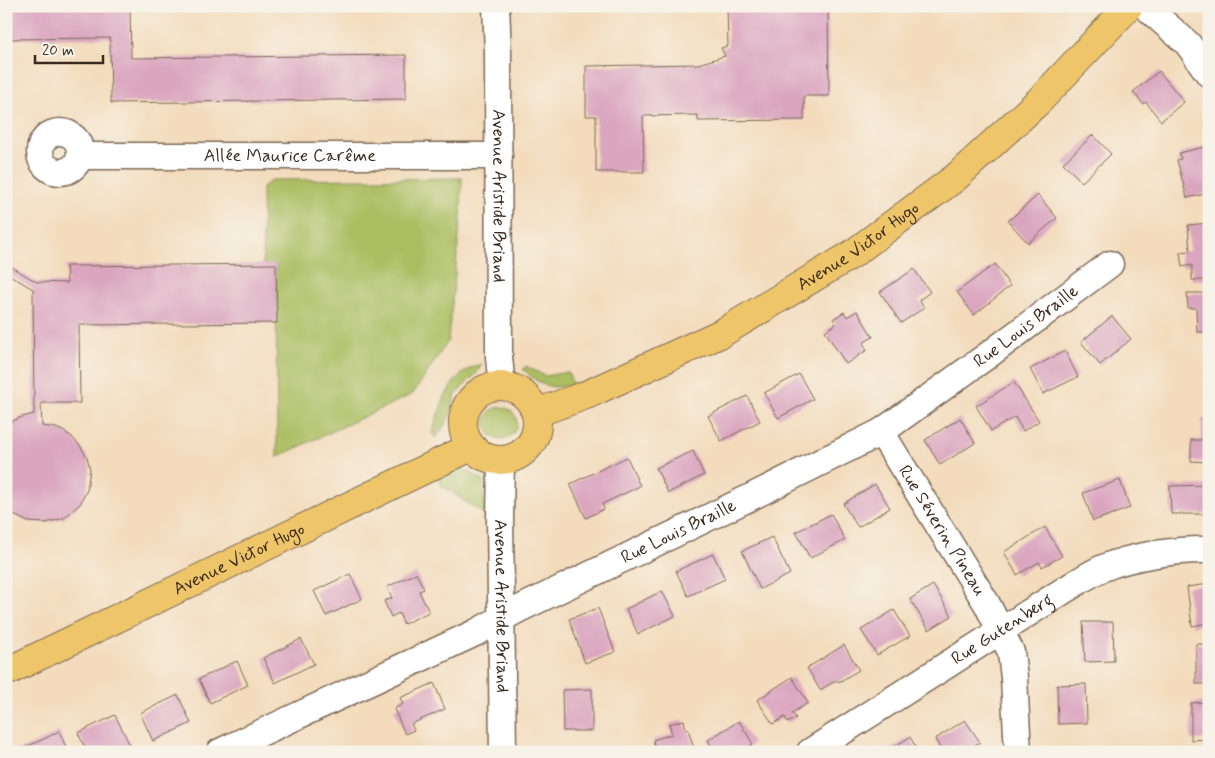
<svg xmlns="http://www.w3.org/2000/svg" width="1215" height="758" font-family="Mynerve,sans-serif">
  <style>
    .green { fill: #aabd61; stroke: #727440 }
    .building { fill: #daa5bf }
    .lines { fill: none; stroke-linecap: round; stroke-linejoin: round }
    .minor-casing { stroke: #7b6855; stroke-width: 29 }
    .major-casing { stroke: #7b6855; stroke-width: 30 }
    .minor { stroke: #fff; stroke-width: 26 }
    .major { stroke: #eec569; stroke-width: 28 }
    .labels { text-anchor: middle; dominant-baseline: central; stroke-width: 5; stroke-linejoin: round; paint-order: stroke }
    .street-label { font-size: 18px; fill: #3b2a1e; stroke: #f7f3e8 }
  </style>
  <rect width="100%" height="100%" fill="#f7f3e8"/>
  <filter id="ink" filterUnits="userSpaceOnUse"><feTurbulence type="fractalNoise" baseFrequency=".02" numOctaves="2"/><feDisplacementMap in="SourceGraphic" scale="10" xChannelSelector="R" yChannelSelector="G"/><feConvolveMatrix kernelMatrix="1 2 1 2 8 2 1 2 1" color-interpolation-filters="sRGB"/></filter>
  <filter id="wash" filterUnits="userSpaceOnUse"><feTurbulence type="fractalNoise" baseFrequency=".0096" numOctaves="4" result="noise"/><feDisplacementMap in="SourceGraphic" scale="20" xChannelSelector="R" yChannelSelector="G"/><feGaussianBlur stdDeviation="1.12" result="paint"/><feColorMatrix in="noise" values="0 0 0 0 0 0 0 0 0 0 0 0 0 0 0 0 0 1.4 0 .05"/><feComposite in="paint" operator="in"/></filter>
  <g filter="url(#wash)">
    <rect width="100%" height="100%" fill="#f3dbbc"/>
    <g class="green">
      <path d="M462 178 461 217 448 341 413 394 277 457 276 265 263 264 262 188 272 180Z"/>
      <path d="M482 364 476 374 462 388 456 395 448 420 436 438 432 433C441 405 449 372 482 364Z"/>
      <path d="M526 366 545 376 568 372 573 385C549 390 541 386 523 369Z"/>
      <circle cx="501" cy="423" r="16"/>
      <path d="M461 468 470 472 483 480 485 513 481 512 442 486 439 478 449 471Z"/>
    </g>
    <g id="blocks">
      <g class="building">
        <path d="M6 6H130L131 58 406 55V99L111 103 110 38 6 39Z"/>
        <path d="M727 6H828L829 96H804V120L698 121V115L643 116 644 172H596V116H586V66L698 64 725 56 721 48 728 46Z"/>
        <path d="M1159 71 1184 102 1161 121 1146 102 1143 104 1133 92Z"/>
        <path d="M1093 135 1111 154 1082 182 1063 163Z"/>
        <path d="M1204 147 1209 165V193L1187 198 1177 160 1181 159 1179 153Z"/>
        <path d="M1038 195 1057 218 1028 243 1008 221Z"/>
        <path d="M1209 223V280H1192V265L1182 267 1180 252 1190 251 1188 225Z"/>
        <path d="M6 264 37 282 67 283 66 266 276 264 277 323 79 325 80 403H41L42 426 56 428 63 431 71 436 81 447 87 457 90 469 87 490 80 504 64 518 46 523 28 522 16 516 9 511 6 514V428L8 427 6 424 22 417 34 414 33 289 6 273Z"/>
        <path d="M995 264 1010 286 974 315 957 292Z"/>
        <path d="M914 269 930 292 919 300 924 308 901 323 880 292Z"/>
        <path d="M1187 293H1209V332H1197L1196 308H1188Z"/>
        <path d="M857 311 873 337 863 343 867 350 846 364 825 331 836 324 833 319 844 312 847 317Z"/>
        <path d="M1112 316 1131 339 1100 365 1081 342Z"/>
        <rect x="1205" y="349" width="4" height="46"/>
        <path d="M1065 351 1078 377 1043 394 1030 369Z"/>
        <path d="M799 374 813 399 778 418 764 393Z"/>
        <path d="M1014 382 1039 421 1023 431 1015 417 991 431 976 406Z"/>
        <path d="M747 396 760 421 721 441 708 416Z"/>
        <path d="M960 418 975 443 940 465 925 440Z"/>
        <path d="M1202 419H1209V462L1191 461V440H1202Z"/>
        <path d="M693 451 704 475 668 493 656 468Z"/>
        <path d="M627 457 640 486 602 504 604 509 586 518 570 484Z"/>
        <path d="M1120 480 1130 508 1093 521 1083 493Z"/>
        <path d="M875 484 890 508 858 527 843 504Z"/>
        <path d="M1208 485V514H1171L1170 486Z"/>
        <path d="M831 514 845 540 810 558 796 532Z"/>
        <path d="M1045 527 1062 556 1042 567 1039 562 1017 575 1004 552Z"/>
        <path d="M772 537 790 574 760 589 742 551Z"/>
        <path d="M713 554 725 579 688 596 676 571Z"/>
        <path d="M416 573 424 589 419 591 429 612 404 624 399 613 391 617 384 601 392 598 387 587Z"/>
        <path d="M350 574 362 599 326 616 314 591Z"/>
        <path d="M1209 584V623L1192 626 1187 587Z"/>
        <path d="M933 585 952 616 929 630 910 599Z"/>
        <path d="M662 591 675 616 638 634 626 609Z"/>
        <path d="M598 608 615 652 585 663 569 619Z"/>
        <path d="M894 610 910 636 877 655 861 630Z"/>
        <path d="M1083 622H1113L1114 661 1085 662Z"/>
        <path d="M301 639 314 664 275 683 263 658Z"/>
        <rect x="1196" y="644" width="13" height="40"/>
        <path d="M844 645 859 670 839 682 837 680 820 690 807 668Z"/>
        <path d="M237 661 248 685 210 703 199 679Z"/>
        <path d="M792 677 808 703 792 713 796 718 788 723 785 717 773 724 757 700Z"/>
        <path d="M434 683 445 709 411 724 414 730 405 734 394 709 403 704 400 698Z"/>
        <path d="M1086 684 1087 723 1058 724 1057 685Z"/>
        <path d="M592 689V731H563L562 690Z"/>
        <path d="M178 695 191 723 153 741 140 713Z"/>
        <path d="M1209 702V739L1191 740V703Z"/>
        <path d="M115 715 133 751 87 752 78 733Z"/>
        <path d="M684 720 686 730 688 729 695 752H656L653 740 672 734 669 724Z"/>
        <path d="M965 720 980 742 964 752H942L935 739Z"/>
        <path d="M739 721 753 744 741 752H715L708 740Z"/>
        <path d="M59 731 68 752H15L48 737Z"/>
        <path d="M910 737 919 752H885Z"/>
      </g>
    </g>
  </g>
  <g filter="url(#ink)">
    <use href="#blocks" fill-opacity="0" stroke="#7b6855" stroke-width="1"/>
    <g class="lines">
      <defs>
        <g id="minor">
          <path id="s1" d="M496 6 498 52 499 358 502 386"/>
          <path d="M1145 6 1188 44 1209 74"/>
          <circle cx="60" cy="152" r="20"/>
          <path id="s2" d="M81 156H499"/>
          <path id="s3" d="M881 432 987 604 1011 652 1014 678 1018 752"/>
          <path id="s4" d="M501 460 500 518 503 752"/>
          <path id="s5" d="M220 752 475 633 517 610 755 495 881 432 991 353 1110 264"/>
          <path id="s6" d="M810 752 1063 591C1076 583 1089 574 1103 568 1131 556 1179 549 1209 550"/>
        </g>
        <g id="major">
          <circle cx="500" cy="423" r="37"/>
          <path id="s7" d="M536 413 586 395 722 333 851 255 955 178 1039 101 1129 6"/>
          <path id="s8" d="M6 672 471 447"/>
        </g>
      </defs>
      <use href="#minor" class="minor-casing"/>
      <use href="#major" class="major-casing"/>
      <use href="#minor" class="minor"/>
      <use href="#major" class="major"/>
    </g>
  </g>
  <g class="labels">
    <g class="street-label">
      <text stroke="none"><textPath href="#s2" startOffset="209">Allée Maurice Carême</textPath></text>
      <text stroke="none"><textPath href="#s1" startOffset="190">Avenue Aristide Briand</textPath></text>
      <text stroke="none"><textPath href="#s7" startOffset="364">Avenue Victor Hugo</textPath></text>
      <text stroke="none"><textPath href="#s5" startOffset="914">Rue Louis Braille</textPath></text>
      <text stroke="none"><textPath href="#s3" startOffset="116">Rue Séverin Pineau</textPath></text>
      <text stroke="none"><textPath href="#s5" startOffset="509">Rue Louis Braille</textPath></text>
      <text stroke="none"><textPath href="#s8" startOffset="259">Avenue Victor Hugo</textPath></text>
      <text stroke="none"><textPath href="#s4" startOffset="146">Avenue Aristide Briand</textPath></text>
      <text stroke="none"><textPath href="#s6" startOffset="228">Rue Gutenberg</textPath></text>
    </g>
  </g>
  <rect width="1215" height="758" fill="none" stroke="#f7f3e8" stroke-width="25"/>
  <path d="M35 55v8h68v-8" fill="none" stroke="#3b2a1e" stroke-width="2.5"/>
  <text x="42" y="55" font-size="15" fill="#3b2a1e" stroke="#f7f3e8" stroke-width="4" paint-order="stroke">20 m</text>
</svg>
